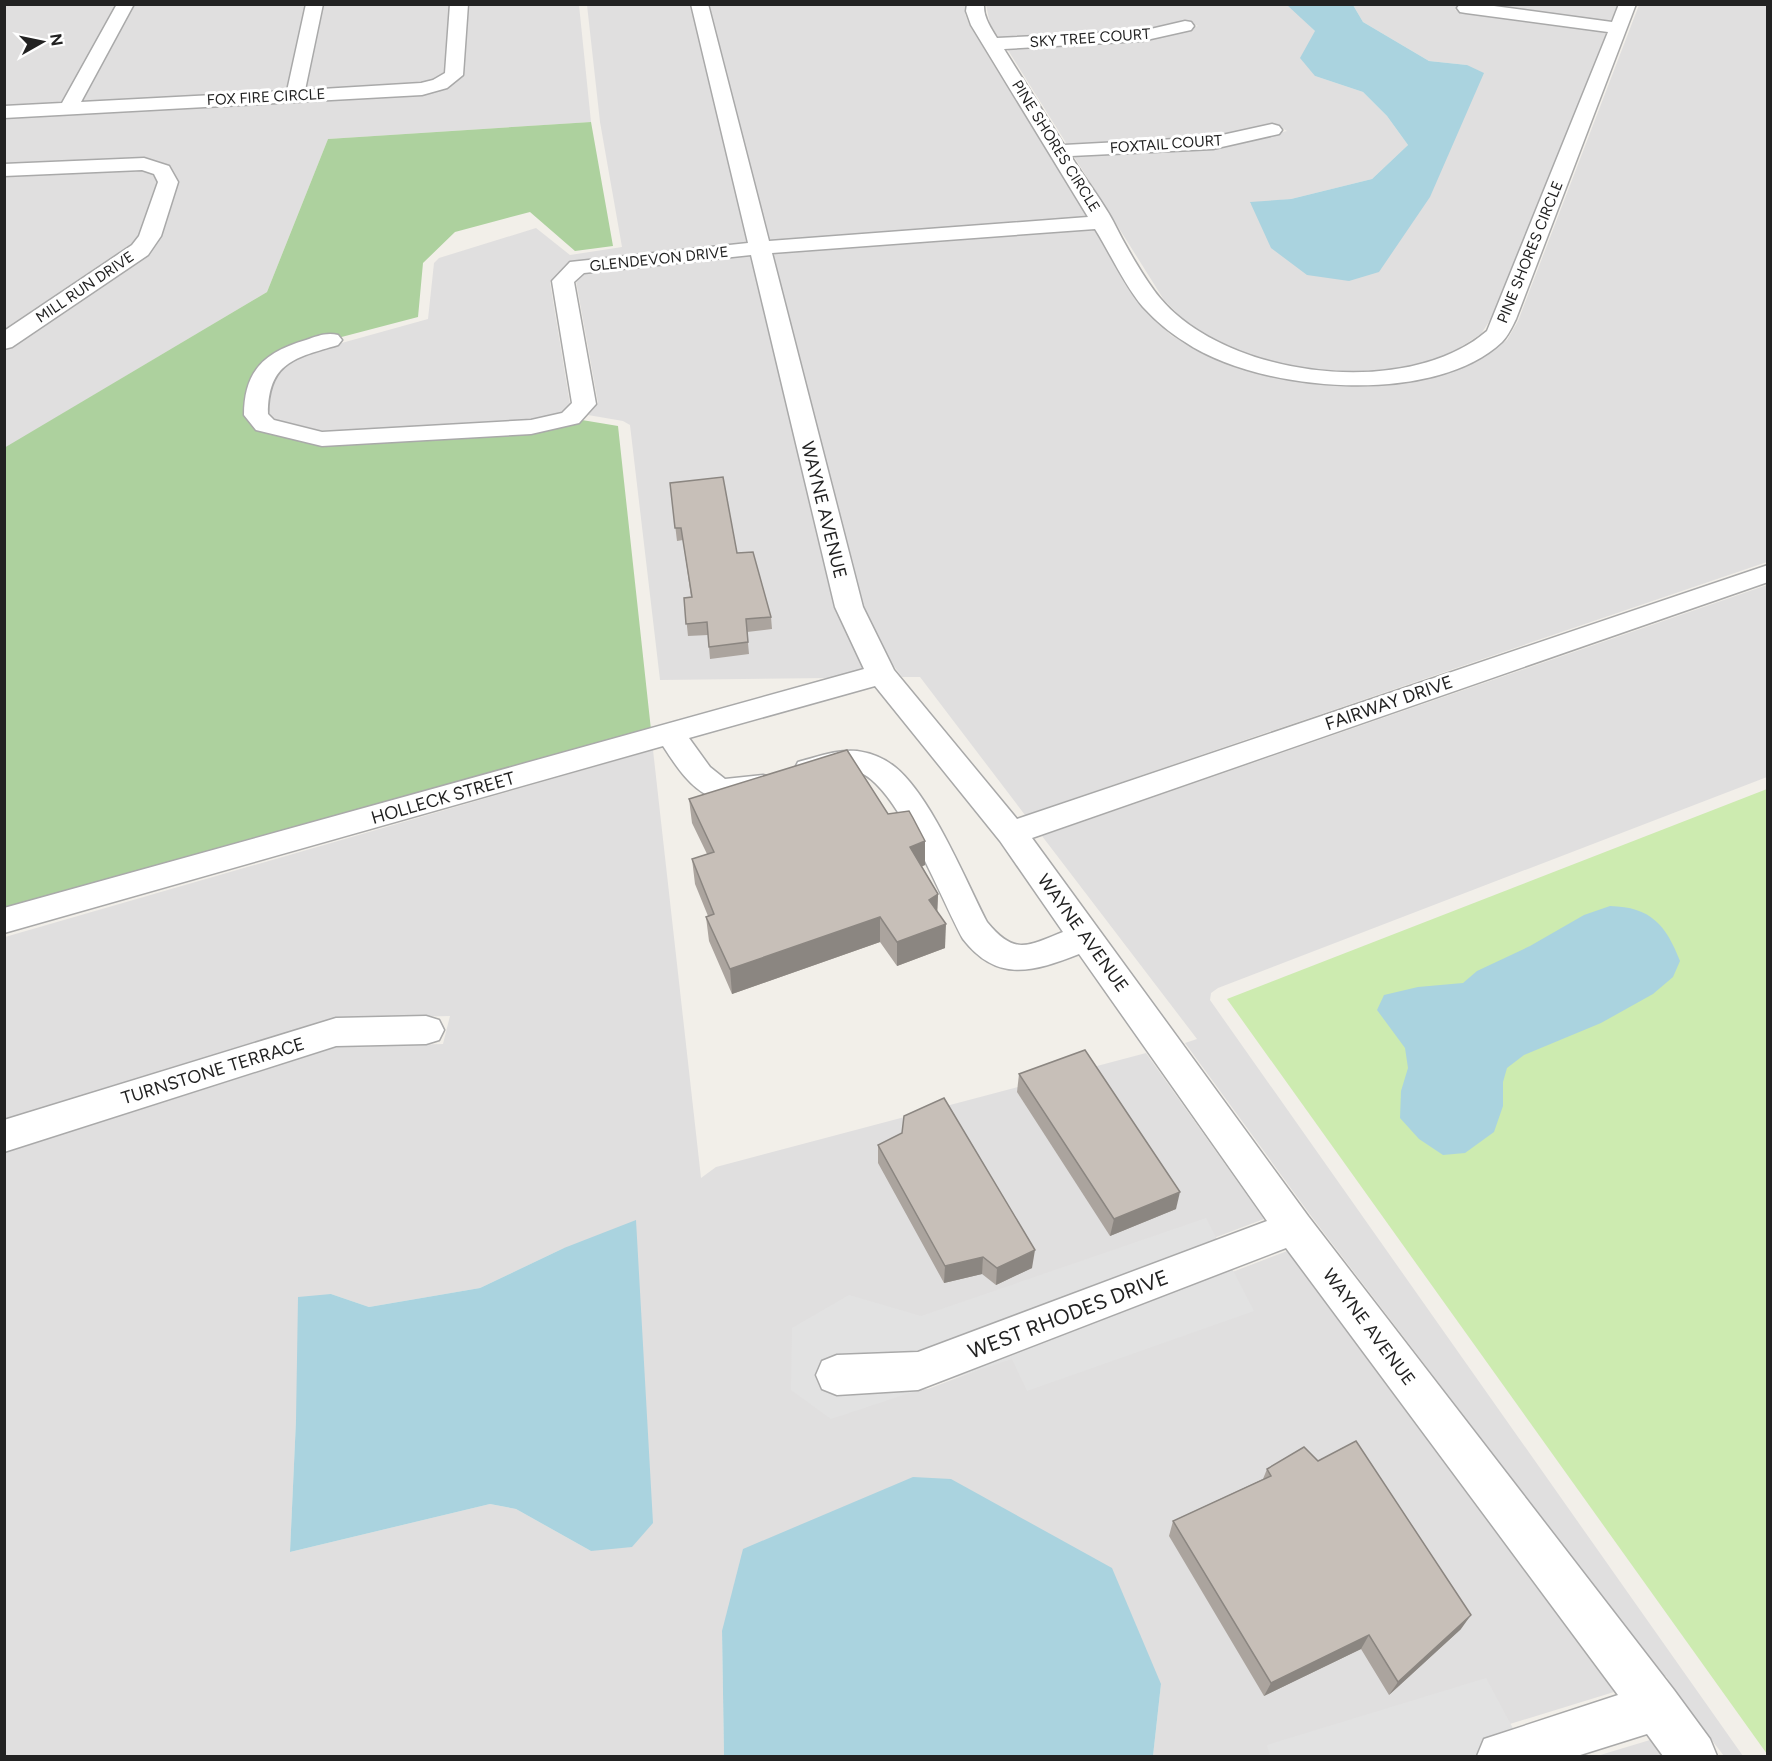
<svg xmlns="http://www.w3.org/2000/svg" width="1772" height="1761" font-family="Figtree,sans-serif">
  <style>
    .residential { fill: #e0dfdf; fill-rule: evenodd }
    .grass { fill: #cdebb0 }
    .forest { fill: #add19e }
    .parking { fill: #e2e2e2 }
    .water { fill: #aad3df }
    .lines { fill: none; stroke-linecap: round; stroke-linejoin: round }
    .minor-casing { stroke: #a9a9a9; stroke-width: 3 }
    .minor { fill: #fff; fill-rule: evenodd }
    .wall { fill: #aba49e }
    .shaded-wall { fill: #8b8681 }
    .building { fill: #c7bfb8; stroke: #8b8681; stroke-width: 1.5 }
    .labels { text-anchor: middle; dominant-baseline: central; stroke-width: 6; stroke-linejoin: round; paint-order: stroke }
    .far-street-label { font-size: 15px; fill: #222; stroke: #fff }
    .street-label { font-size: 18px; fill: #222; stroke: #fff }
    .near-street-label { font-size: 21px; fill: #222; stroke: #fff }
  </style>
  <rect width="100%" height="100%" fill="#f2efe9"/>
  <g class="residential">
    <path d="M986 4H1287L1292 8 1315 31V76L1363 92 1387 116 1408 145 1372 179 1291 199 1250 203 1349 281 1467 65 1429 61 1363 22 1353 5H1458L1455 10 1608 30 1492 317 1481 334 1445 357 1401 369 1364 372 1313 370 1270 362 1229 348 1195 331 1164 300 1073 155 1216 147 1287 131 1275 124 1209 138 1068 146 1006 47 1149 39 1198 26 1187 21 1138 33 1001 40 990 25Z"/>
    <path d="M4 5H579L591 122 328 139 267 292 5 448Z"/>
    <path d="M587 5H966L965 14 970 26 1088 218 567 266 550 282 570 404 560 413 529 420 327 432 274 419 268 413 270 387 277 371 302 354 428 319 434 263 439 258 536 228 570 255 622 247 600 122Z"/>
    <path d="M1466 5H1618L1610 23Z"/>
    <path d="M1639 5H1767V562L1025 815 920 677H902L890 661 831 678 660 680 630 425 623 421 588 415 598 403 576 281 586 272 760 253 1094 228 1139 303 1172 336 1210 356 1256 372 1311 382 1366 385 1412 381 1467 366 1507 340 1518 321Z"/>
    <path d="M1767 585V777L1218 988 1211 993 1210 1000 1743 1756H1724L1679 1698 1666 1676 1664 1677 1314 1220 1185 1043 1197 1039 1042 836Z"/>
    <path d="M653 750 701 1178 716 1167 1146 1053 1264 1219 913 1352 813 1395 928 1389 1287 1251 1614 1692 1406 1756H1153L1161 1684 722 1631 724 1756H5V1151L336 1047 443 1044 450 1016 331 1019 5 1121V937ZM564 1248 591 1551 516 1509 490 1504 290 1552 296 1420 331 1294 369 1307 480 1288Z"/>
    <path d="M1650 1740 1662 1756H1597Z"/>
  </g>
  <path class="grass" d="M1767 789V1754L1227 999Z"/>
  <path class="forest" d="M591 122 613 246 575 251 530 212 455 232 423 263 418 317 330 340 266 370 256 415 322 439 570 418 618 426 652 739 5 927 4 448 267 292 328 139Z"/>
  <g class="parking">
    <path d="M1206 1218 1254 1311 1027 1391 1012 1359 831 1419 791 1390 792 1328 849 1295 921 1316Z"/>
    <path d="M1486 1678 1524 1749 1501 1756H1270L1267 1745Z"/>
  </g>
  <g class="water">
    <path d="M1287 5H1353L1363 22 1429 61 1467 65 1484 73 1430 197 1379 272 1349 281 1307 275 1271 248 1250 202 1291 199 1372 179 1408 145 1387 116 1363 92 1315 76 1300 58 1315 31Z"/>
    <path d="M1610 906C1651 907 1666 925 1680 961L1673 977 1653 994 1601 1023 1524 1055 1507 1068 1503 1082V1106L1494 1132 1465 1153 1443 1155 1419 1139 1400 1118 1401 1091 1408 1068 1405 1048 1377 1010 1384 995 1418 987 1463 983 1477 971 1530 946 1584 915Z"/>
    <path d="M636 1220 653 1523 632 1547 591 1551 516 1509 490 1504 290 1552 296 1420 298 1297 331 1294 369 1307 480 1288 564 1248Z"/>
    <path d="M913 1477 951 1479 1112 1568 1161 1684 1153 1756H724L722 1631 743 1549Z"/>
  </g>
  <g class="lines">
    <defs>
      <g id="minor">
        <path d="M117 4H134L81 102 287 91 306 4H323L305 90 421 83 433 80 445 73 450 4H468L463 75 447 88 422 95 4 118V106L62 103Z"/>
        <path d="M691 4H708L769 241 1088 217 971 25 966 11 967 4H984C983 17 991 28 997 38L1142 31 1185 21 1191 22 1194 26 1191 30 1142 41 1004 49 1064 145 1213 137 1272 124 1279 126 1282 130 1279 134 1213 149 1071 156C1083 176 1103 202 1113 221 1124 243 1144 279 1160 298 1227 378 1407 400 1487 331L1608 32 1466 13 1460 12 1457 8 1460 4H1479L1612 22 1619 4H1636L1516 319C1512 327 1508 336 1502 342 1434 407 1258 392 1185 342 1170 333 1155 320 1143 307 1125 286 1110 253 1095 229L772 253 863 607 894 670 1017 819 1768 565V582L1032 838 1308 1216 1674 1690 1710 1739 1717 1756H1663L1647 1734 1577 1756H1477L1484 1739 1618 1695 1286 1248 918 1390 837 1395 822 1389 816 1375 822 1361 837 1355 918 1352 1267 1221 1079 954C1033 972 997 983 963 939 942 901 899 789 861 773 841 765 818 783 798 778L794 770 798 762C817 757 837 749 857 751 871 753 884 758 895 767 931 796 965 879 987 922 1015 956 1027 946 1063 932L1000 841 875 686 689 738 710 767 725 779 763 775 774 778 779 786 774 794C713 811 695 796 663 746L4 933V908L864 669 835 607 751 255 584 273 574 282 596 404 579 423 531 434 322 446 256 430 244 415C244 370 265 352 306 340 317 336 327 332 338 335L342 340 338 345C295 358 268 362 268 414L274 420 322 432 531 420 562 413 572 403 552 281 570 262 748 243Z"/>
        <path d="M144 158 169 166 178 182 161 236 148 255 12 347 4 349V331L132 245 139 236 158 182 154 174 142 170 4 176V164Z"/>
        <path d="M426 1016 439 1020 444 1030 439 1040 426 1044 336 1046 4 1152V1120L336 1018Z"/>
      </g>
    </defs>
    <use href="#minor" class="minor-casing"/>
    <use href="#minor" class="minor"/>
  </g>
  <g class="wall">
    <path d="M670 483 737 553 771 617 772 629 747 632 749 654 710 659 708 635 688 636 684 598 691 597 683 540 677 541Z"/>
    <path d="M689 799 888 814 925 865 921 867 938 894 937 912 945 948 897 966 880 942 732 994 709 941 706 917 708 916 695 884 692 859 707 854 692 823Z"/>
    <path d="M1019 1074 1176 1209 1110 1236 1017 1092Z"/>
    <path d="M902 1133 1032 1268 996 1285 982 1274 944 1283 878 1163V1145Z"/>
    <path d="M1267 1469 1461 1629 1389 1695 1361 1649 1264 1696 1169 1536 1173 1521 1263 1479Z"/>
  </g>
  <g class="shaded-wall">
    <path d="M925 841V865L909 871 910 847Z"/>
    <path d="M938 894 937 919 929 900Z"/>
    <path d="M880 917V942L732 994 730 969Z"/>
    <path d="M946 924 945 948 897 966V942Z"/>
    <path d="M1180 1192 1176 1209 1110 1236 1114 1219Z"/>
    <path d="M1035 1250 1032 1268 996 1285 997 1268Z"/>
    <path d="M983 1257 982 1274 944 1283 945 1266Z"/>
    <path d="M1471 1615 1461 1629 1389 1695 1398 1682Z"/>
    <path d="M1369 1635 1361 1649 1264 1696 1271 1683Z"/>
  </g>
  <g class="building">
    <path d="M723 477 737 553 753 552 771 617 746 619 748 642 709 647 707 622 686 624 684 598 692 597 681 528H675L670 483Z"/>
    <path d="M847 750 888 814 909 811 913 818 925 841 910 847 938 894 929 900 946 924 897 942 880 917 730 969 706 917 714 914 692 859 714 852 689 799Z"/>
    <path d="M1085 1050 1180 1192 1114 1219 1019 1074Z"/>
    <path d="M944 1098 1035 1250 997 1268 983 1257 945 1266 878 1145 902 1133 904 1116Z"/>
    <path d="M1356 1441 1471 1615 1398 1682 1369 1635 1271 1683 1173 1521 1271 1476 1267 1469 1304 1447 1318 1461Z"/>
  </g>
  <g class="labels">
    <g class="far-street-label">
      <text transform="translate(1090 38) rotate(-4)">SKY TREE COURT</text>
      <text transform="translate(266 97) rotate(-3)">FOX FIRE CIRCLE</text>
      <text transform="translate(1166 144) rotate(-4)">FOXTAIL COURT</text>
      <text transform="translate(1056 146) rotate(58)">PINE SHORES CIRCLE</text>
      <text transform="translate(1530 252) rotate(-68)">PINE SHORES CIRCLE</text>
      <text transform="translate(659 259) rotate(-6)">GLENDEVON DRIVE</text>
      <text transform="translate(85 287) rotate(-34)">MILL RUN DRIVE</text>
    </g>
    <g class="street-label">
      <text transform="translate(824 510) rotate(76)">WAYNE AVENUE</text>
      <text transform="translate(1389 703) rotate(-19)">FAIRWAY DRIVE</text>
      <text transform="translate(443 798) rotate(-16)">HOLLECK STREET</text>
      <text transform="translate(1083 933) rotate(54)">WAYNE AVENUE</text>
      <text transform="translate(213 1071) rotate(-17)">TURNSTONE TERRACE</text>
      <text transform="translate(1369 1327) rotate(53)">WAYNE AVENUE</text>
    </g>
    <g class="near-street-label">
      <text transform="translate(1068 1314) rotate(-21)">WEST RHODES DRIVE</text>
    </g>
  </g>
  <rect width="1772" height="1761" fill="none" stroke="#222222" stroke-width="12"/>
  <g transform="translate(42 42) rotate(81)" stroke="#ffffff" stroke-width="4.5" paint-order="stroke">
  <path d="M0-4.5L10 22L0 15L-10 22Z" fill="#222222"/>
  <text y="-9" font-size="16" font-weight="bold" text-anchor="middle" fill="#222222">N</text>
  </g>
</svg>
